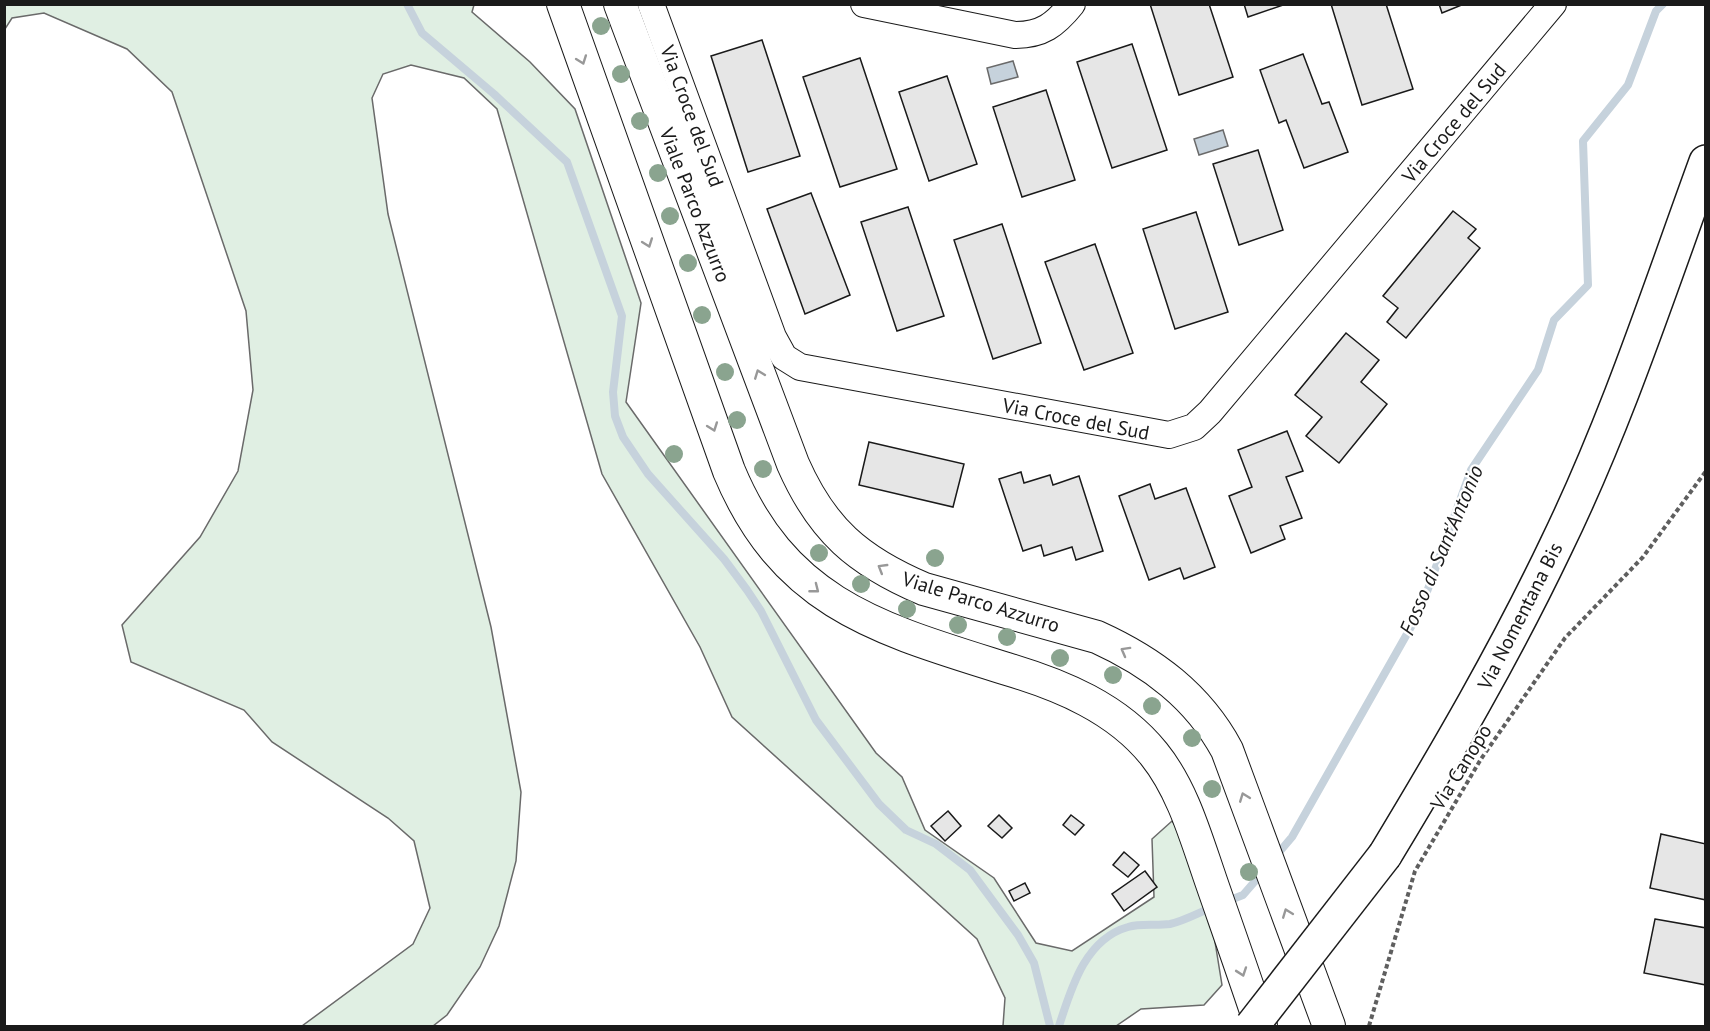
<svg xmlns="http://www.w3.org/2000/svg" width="1710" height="1031" font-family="'PT Sans',sans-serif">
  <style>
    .green { fill: #e0efe3; stroke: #6a6a6a; stroke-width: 1.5 }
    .water { fill: #c6d2dc; stroke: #6a6a6a; stroke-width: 1.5 }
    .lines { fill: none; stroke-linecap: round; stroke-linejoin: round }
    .stream { stroke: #c6d2dc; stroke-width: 8 }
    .building { fill: #e6e6e6; stroke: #1a1a1a; stroke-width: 1.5 }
    .minor-casing { stroke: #1a1a1a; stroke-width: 28 }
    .tertiary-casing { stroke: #1a1a1a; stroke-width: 34 }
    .secondary-casing { stroke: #1a1a1a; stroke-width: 36 }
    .path { stroke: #5f5f5f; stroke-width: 4; stroke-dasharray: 4.5 3; stroke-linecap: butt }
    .minor { stroke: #fff; stroke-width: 26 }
    .tertiary { stroke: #fff; stroke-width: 32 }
    .secondary { stroke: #fff; stroke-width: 33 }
    .secondary-bridge-casing { stroke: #1a1a1a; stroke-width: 36; stroke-linecap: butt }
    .secondary-bridge { stroke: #fff; stroke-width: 33 }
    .tree { fill: #8aa48f }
    .oneway { stroke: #989898 }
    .labels { text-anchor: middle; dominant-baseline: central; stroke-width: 4.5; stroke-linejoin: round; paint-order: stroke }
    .street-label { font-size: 20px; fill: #1a1a1a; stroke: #fff }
    .water-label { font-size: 21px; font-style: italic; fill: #1a1a1a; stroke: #fff }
  </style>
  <rect width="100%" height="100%" fill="#fff"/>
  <path class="green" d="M5 5H474L472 12 530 62 575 109 641 303 626 402 876 753 902 777 925 830 994 878 1036 943 1072 951 1154 897 1152 839 1172 821 1202 862 1222 985 1204 1005 1141 1009 1116 1026H1003L1005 998 977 939 732 717 700 647 602 474 497 109 464 78 411 65 383 74 372 98 388 214 491 627 521 792 516 861 499 926 480 967 447 1015 433 1026H302L413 944 430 908 414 841 388 818 272 742 244 710 131 662 122 625 200 537 238 471 253 390 246 311 172 92 127 49 44 13 12 18 5 29Z"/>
  <g class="water">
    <path d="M1013 61 1018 77 991 84 987 68Z"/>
    <path d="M1223 130 1228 146 1199 155 1194 139Z"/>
  </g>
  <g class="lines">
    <g class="stream">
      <path d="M407 4 422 33 494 94 567 162 622 316 613 392 615 416 623 437 648 474 724 559 747 590 761 611 816 720 879 804 906 830 936 844 970 870 1018 935 1034 963 1050 1026"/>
      <path d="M1275 857 1292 837 1420 611 1471 470 1538 370 1554 320 1588 285 1583 141 1628 85 1656 11 1663 4"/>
      <path d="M1225 902 1243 895 1263 872"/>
      <path d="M1059 1026C1071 989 1085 939 1128 927 1141 923 1156 926 1170 924 1184 921 1200 912 1213 907"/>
    </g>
  </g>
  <g class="building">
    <path d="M1150 4H1209L1233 77 1179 95Z"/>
    <path d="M1244 4H1286L1248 17Z"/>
    <path d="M1331 4H1386L1413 89 1362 105Z"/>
    <path d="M1439 4H1464L1442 13Z"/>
    <path d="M762 40 800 156 748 172 711 56Z"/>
    <path d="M1132 44 1167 150 1112 168 1077 62Z"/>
    <path d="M1303 54 1322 104 1329 102 1348 152 1304 168 1286 120 1279 123 1260 70Z"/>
    <path d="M860 58 897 169 840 187 803 77Z"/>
    <path d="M947 76 977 164 929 181 899 92Z"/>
    <path d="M1046 90 1075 180 1022 197 993 107Z"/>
    <path d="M1258 150 1283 230 1239 245 1213 164Z"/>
    <path d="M811 193 850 295 805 314 767 209Z"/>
    <path d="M908 207 944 316 897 331 861 222Z"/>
    <path d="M1453 211 1476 229 1468 238 1480 248 1406 338 1387 322 1398 308 1383 296Z"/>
    <path d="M1196 212 1228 312 1175 329 1143 229Z"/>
    <path d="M1002 224 1041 343 993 359 954 240Z"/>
    <path d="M1095 244 1133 353 1084 370 1045 262Z"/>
    <path d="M1346 333 1379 360 1361 382 1387 404 1339 463 1306 436 1322 417 1295 395Z"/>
    <path d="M1287 431 1303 471 1286 477 1302 518 1280 526 1285 539 1251 553 1229 496 1252 487 1238 450Z"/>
    <path d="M869 442 964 464 953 507 859 485Z"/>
    <path d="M1021 472 1024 483 1050 475 1053 485 1079 476 1103 551 1076 560 1072 547 1044 556 1041 545 1023 551 999 479Z"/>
    <path d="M1150 484 1155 499 1186 488 1215 567 1184 579 1180 568 1149 580 1119 496Z"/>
    <path d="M948 811 961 826 945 841 931 826Z"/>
    <path d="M999 815 1012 828 1002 838 988 826Z"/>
    <path d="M1071 815 1084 825 1075 835 1063 825Z"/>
    <path d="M1661 834 1706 844V900L1650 888Z"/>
    <path d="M1124 852 1139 865 1128 877 1113 865Z"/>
    <path d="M1145 871 1157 887 1124 911 1112 894Z"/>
    <path d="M1025 883 1030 893 1014 901 1009 891Z"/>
    <path d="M1655 919 1706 928V985L1644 973Z"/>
  </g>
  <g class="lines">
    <defs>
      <g id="minor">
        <path d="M651 4 773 337 784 357 800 367 1169 435 1194 427 1210 412 1553 4"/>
        <path d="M864 4 1015 35C1042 35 1055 25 1072 4"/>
      </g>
      <g id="tertiary">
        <path d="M563 4 729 471C785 605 880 629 1007 669 1061 685 1117 708 1154 754 1183 790 1196 838 1211 881 1228 930 1245 978 1261 1026"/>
        <path d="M620 4 793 464C822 530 858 561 924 589L1097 637C1152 662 1198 696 1227 750L1329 1026"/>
      </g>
      <path id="secondary" d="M1385 855C1446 754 1505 653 1556 546 1616 423 1659 291 1706 162"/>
    </defs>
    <use href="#minor" class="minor-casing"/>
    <use href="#tertiary" class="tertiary-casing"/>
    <use href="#secondary" class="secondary-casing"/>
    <path class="path" d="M1369 1026 1415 871 1481 759 1565 638 1643 557 1706 471"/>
    <use href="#minor" class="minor"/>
    <use href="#tertiary" class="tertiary"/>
    <use href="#secondary" class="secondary"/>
    <defs>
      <path id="secondary-bridge" d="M1252 1026 1385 855"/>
    </defs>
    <use href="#secondary-bridge" class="secondary-bridge-casing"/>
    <use href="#secondary-bridge" class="secondary-bridge"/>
  </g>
  <g class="tree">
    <circle cx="601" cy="26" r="9"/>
    <circle cx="621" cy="74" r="9"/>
    <circle cx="640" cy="121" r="9"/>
    <circle cx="658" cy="173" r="9"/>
    <circle cx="670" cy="216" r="9"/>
    <circle cx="688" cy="263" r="9"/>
    <circle cx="702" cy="315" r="9"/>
    <circle cx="725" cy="372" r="9"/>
    <circle cx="737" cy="420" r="9"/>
    <circle cx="674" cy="454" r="9"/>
    <circle cx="763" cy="469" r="9"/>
    <circle cx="819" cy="553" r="9"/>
    <circle cx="935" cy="558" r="9"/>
    <circle cx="861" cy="584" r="9"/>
    <circle cx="907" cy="609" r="9"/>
    <circle cx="958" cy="625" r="9"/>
    <circle cx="1007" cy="637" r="9"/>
    <circle cx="1060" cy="658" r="9"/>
    <circle cx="1113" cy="675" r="9"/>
    <circle cx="1152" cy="706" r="9"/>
    <circle cx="1192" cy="738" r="9"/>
    <circle cx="1212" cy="789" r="9"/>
    <circle cx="1249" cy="872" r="9"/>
  </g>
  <defs><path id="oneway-chevron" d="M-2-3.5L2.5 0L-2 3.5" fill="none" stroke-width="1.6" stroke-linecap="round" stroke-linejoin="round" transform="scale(1.5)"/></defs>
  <g class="oneway">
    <use href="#oneway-chevron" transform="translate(582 60) rotate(70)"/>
    <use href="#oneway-chevron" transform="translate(648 243) rotate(70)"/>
    <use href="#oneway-chevron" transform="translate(759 374) rotate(-111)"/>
    <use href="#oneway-chevron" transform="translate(713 427) rotate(70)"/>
    <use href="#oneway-chevron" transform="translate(882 568) rotate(-149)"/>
    <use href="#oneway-chevron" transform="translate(815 589) rotate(38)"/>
    <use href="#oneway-chevron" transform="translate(1125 651) rotate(-151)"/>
    <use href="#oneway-chevron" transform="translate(1244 797) rotate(-111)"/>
    <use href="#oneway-chevron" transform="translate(1287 913) rotate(-111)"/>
    <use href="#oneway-chevron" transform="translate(1242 972) rotate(71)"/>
  </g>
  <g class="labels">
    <g class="street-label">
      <text transform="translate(692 116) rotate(70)">Via Croce del Sud</text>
      <text transform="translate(1454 123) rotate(-50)">Via Croce del Sud</text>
      <text transform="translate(695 205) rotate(69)">Viale Parco Azzurro</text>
      <text transform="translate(1076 419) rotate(11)">Via Croce del Sud</text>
      <text transform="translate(981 602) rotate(17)">Viale Parco Azzurro</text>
      <text transform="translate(1520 616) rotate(-63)">Via Nomentana Bis</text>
      <text transform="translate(1461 767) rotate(-58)">Via Canopo</text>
    </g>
    <g class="water-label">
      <text transform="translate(1441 550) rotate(-67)">Fosso di Sant'Antonio</text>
    </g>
  </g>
  <rect width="1710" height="1031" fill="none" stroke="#1a1a1a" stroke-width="12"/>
</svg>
